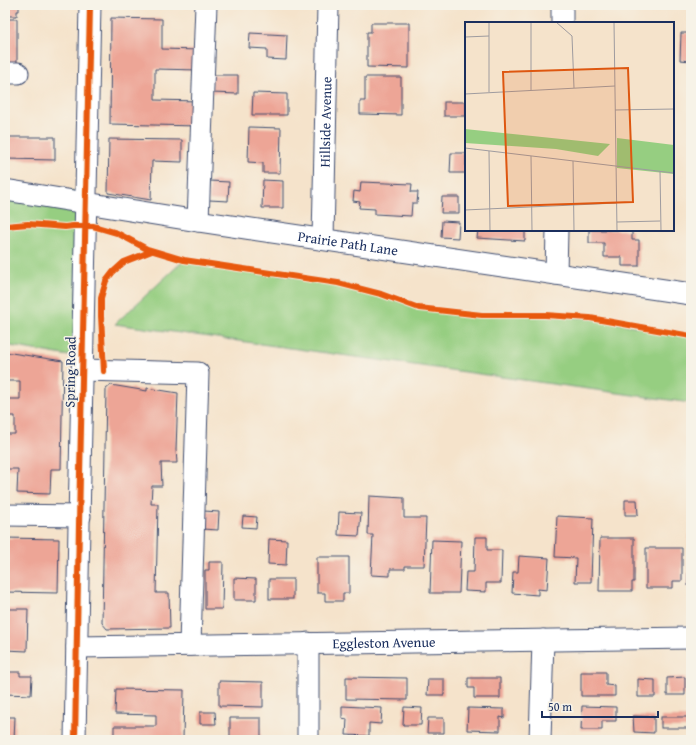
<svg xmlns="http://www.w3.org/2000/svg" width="696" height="745" font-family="'Gentium Book Plus',serif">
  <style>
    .green { fill: #96ce81; stroke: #587e70 }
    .building { fill: #eda596 }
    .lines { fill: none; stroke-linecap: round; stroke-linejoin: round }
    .minor-casing { stroke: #3c4a6e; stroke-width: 23 }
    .minor { stroke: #fff; stroke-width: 21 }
    .cycleway-casing { stroke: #f7f3e8; stroke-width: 8 }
    .cycleway { stroke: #e8590c; stroke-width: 6 }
    .labels { text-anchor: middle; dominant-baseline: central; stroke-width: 3; stroke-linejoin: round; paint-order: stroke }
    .street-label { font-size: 14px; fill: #1b2f5e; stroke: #f7f3e8 }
    .inset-road { fill: none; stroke: #9e9b9f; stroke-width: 1 }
    .view { fill: #de5710; fill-opacity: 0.15; stroke: #de5710; stroke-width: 2 }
    .inset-edge { fill: none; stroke: #1b2f5e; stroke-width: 2 }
  </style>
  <rect width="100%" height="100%" fill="#f7f3e8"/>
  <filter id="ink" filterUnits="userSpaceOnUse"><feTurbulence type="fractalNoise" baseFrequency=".025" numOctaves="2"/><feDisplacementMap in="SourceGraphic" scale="8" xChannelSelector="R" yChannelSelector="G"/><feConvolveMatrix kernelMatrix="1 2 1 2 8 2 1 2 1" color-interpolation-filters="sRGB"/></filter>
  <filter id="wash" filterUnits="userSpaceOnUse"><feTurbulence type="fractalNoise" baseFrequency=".012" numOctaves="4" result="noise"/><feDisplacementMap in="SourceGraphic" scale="16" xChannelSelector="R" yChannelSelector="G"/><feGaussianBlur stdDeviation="0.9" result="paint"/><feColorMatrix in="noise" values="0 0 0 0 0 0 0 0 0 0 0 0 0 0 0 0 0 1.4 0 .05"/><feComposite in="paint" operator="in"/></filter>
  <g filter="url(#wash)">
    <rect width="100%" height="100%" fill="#f5e3cb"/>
    <g class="green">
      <path d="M5 183 80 193 75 357 5 345Z"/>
      <path d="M184 260 338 283 381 294 419 308 482 315H545L590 318 691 336V403L115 324Z"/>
    </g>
    <g id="blocks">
      <g class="building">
        <path d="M5 5H19V11H17V16H5Z"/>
        <path d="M111 18 162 19V49L199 50V70L155 69V100L198 101 197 126 110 124Z"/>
        <rect x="5" y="19" width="12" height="45"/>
        <path d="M371 23H409V68L367 67V32H371Z"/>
        <path d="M250 33 287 35 286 60 267 59V49L249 48Z"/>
        <path d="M681 33H691V61L680 60Z"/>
        <path d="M212 75H238V94L212 93Z"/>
        <path d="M365 77H401V115L360 114V101H365Z"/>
        <path d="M253 93 287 94V115H252Z"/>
        <rect x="444" y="102" width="22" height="14"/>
        <path d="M249 127 281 128 280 173H263V163L248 162Z"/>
        <path d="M5 137H55V160L5 159Z"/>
        <path d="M109 139 182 140V162L152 161 151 200 108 193Z"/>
        <path d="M451 153H466V173H450Z"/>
        <path d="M263 180 283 181V208H262Z"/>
        <path d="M210 181 229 182 228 201 209 200Z"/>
        <path d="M361 182 412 184 411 192H418L417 203H412L411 216 375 214V209L359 208 360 202 353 201 354 191 360 192Z"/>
        <path d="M442 197H459V213H441Z"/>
        <path d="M442 221 459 222 458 238 441 237Z"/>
        <path d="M478 230H525V241L477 238Z"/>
        <path d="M589 230H632V240H639V266H622V257H604V243H589Z"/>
        <path d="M5 352 63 361 61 469H51L50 494 17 493 18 469H5V434H15V416H5V399H20V381H5Z"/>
        <path d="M111 385 147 391V388L178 393 176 450 177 463H161L162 486H152L151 504H158L156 593H169L170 628 107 629 102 623 106 389Z"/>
        <path d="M369 496 404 498V518H426L424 566H405V569H390V576L371 575 373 535H368Z"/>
        <path d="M625 500H637L638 515H625Z"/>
        <path d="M204 511 219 512 218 530 202 529Z"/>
        <path d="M339 512 361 513 359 536 338 535Z"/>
        <path d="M243 516 257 517 256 528 242 527Z"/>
        <path d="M557 516 593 518 591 582H575L576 558 555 557Z"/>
        <path d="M689 534H691V586H688Z"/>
        <path d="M475 537H487V550H502L501 583H486V592L465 591 466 572H474Z"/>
        <path d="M5 538 59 539 58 593 5 592Z"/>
        <path d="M600 538H634V582H632V591H599Z"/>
        <path d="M269 539 287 540 286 565 268 564Z"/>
        <path d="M432 540 461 541 459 593H430Z"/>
        <path d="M646 548H682V581H673V588H646Z"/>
        <path d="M519 556 549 558 547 590 538 589V595L512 593 513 572H518Z"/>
        <path d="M317 557H349V593H343V601H325V593H317Z"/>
        <path d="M209 562H223L222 609H205V570H209Z"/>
        <path d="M234 578 256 579V600H234Z"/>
        <rect x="269" y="579" width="24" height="20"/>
        <path d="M5 609H28L27 651 5 650Z"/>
        <path d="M5 672H20V676H32L31 695 5 694Z"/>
        <path d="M581 672H606V685L615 686V696H581Z"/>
        <path d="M346 677 407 678V700L346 699Z"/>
        <path d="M685 677V695H667V678Z"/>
        <path d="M468 678H500V698H474V688H468Z"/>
        <path d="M428 679H444V695H427Z"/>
        <path d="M638 679 655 680V697H638Z"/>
        <path d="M219 681 263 682V707L219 706Z"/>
        <path d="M116 689 184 690 183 740H114V726H156V715L115 714Z"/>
        <path d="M342 706 382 708 381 724 369 723V736L346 735 347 719 342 718Z"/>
        <path d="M582 706 616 707V721H602V730H581Z"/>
        <path d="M404 707 422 708 421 725H403Z"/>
        <path d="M468 708 504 709V718L500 717V731L467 730Z"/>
        <path d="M200 712H215L216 724H200Z"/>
        <path d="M633 716 654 717V733L634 732Z"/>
        <path d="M5 717H15L14 740H5Z"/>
        <rect x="661" y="717" width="29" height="11"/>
        <rect x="230" y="718" width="31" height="22"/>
        <path d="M428 718H444V733H427Z"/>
      </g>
    </g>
  </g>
  <g filter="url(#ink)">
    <use href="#blocks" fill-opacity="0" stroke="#3c4a6e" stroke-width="1"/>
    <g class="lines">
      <defs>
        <g id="minor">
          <path d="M562 23V5"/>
          <path d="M5 73H18"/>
          <path id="s1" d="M5 190 198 221 691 294"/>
          <path d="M198 221 206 5"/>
          <path id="s2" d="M323 239 328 5"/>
          <path d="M556 274 557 230"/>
          <path d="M83 370 198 373 190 645"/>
          <path d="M5 515 80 516"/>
          <path id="s3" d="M77 647 691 638"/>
          <path d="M75 740C80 495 83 250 90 5"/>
          <path d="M308 740V643"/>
          <path d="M540 740 543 640"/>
        </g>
      </defs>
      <use href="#minor" class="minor-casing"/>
      <use href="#minor" class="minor"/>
      <defs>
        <g id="cycleway">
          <path d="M5 226 28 224 65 227 73 226H93L117 233 147 249 184 260 338 283 381 294 419 308 482 315H545L590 318 691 336"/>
          <path d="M104 371 101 316V298L106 281 113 272 124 262 152 251"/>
          <path d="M75 740C80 495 83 250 90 5"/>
        </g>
      </defs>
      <use href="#cycleway" class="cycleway-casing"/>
      <use href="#cycleway" class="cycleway"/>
    </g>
  </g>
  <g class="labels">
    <g class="street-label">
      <text stroke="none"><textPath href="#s2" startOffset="117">Hillside Avenue</textPath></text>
      <text stroke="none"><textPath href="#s1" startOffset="347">Prairie Path Lane</textPath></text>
      <text transform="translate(70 372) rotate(-89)">Spring Road</text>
      <text stroke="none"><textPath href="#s3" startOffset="307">Eggleston Avenue</textPath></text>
    </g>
  </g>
  <g transform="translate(465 22)">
    <rect width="209" height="209" fill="#f5e3cb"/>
    <path d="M0 107 145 122 133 134 91 127 0 121ZM152 116 209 123V152L152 146Z" fill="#96ce81"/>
    <path class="inset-road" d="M24 0V70M66 0V68M91 0 107 14 109 66M149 0 152 209M0 15 24 14M0 72 150 64M150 88 209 87M0 126 209 151M24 129 25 209M66 134 67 209M108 139 109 209M195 149 196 209M0 188 152 181M152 200 195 199"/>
    <path class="view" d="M163 46 168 180 43 184 38 50Z"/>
    <rect width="209" height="209" class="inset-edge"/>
  </g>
  <rect width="696" height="745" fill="none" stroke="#f7f3e8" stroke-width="20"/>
  <path d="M542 711v6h116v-6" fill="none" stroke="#1b2f5e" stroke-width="2"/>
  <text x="548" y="711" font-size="12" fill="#1b2f5e" stroke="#f7f3e8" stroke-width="3" paint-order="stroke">50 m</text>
</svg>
